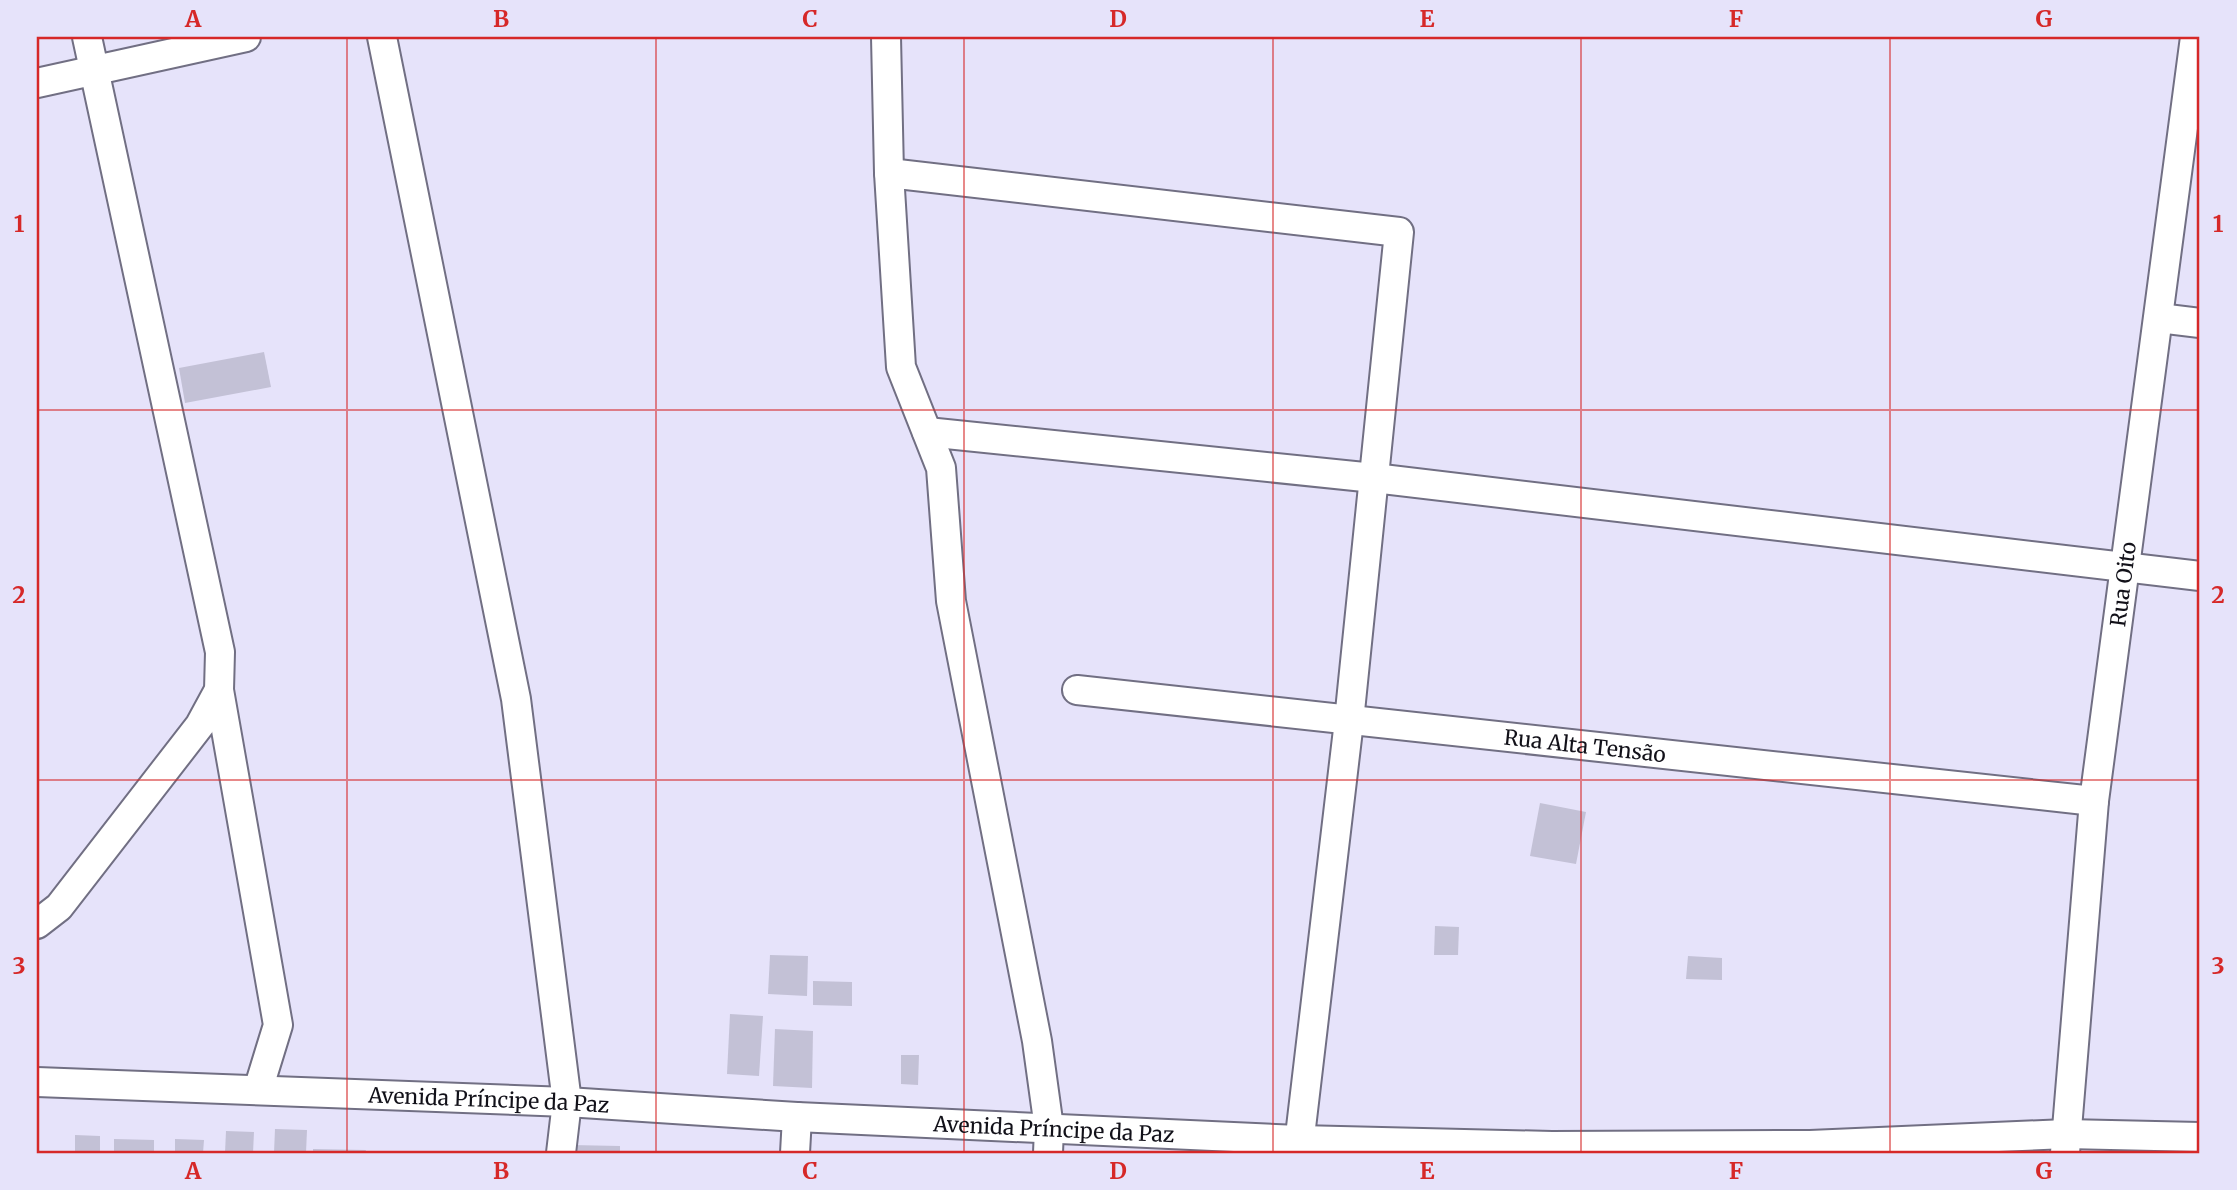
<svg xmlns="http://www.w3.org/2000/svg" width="2237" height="1190" font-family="Merriweather,serif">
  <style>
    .building { fill: #c3c1d6 }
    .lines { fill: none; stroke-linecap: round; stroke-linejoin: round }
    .minor-casing { stroke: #716f83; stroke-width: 32 }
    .minor { stroke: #fff; stroke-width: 28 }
    .grid { fill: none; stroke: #d62828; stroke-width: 2; stroke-opacity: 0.55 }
    .labels { text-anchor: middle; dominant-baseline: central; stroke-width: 5; stroke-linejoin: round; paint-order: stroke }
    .street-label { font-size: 21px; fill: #121119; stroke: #e6e3fa }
    .neatline { fill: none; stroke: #d62828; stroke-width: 2.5 }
    .grid-label { font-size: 23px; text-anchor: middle; font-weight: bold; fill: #d62828 }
  </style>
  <rect width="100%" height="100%" fill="#e6e3fa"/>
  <g class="building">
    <path d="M264 352 271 387 185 403 179 368Z"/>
    <path d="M1540 803 1586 812 1576 864 1530 856Z"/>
    <path d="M1435 926 1459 927 1458 955H1434Z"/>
    <path d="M770 955 808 956 807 996 768 994Z"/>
    <path d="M1688 956 1722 958V980L1686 979Z"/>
    <path d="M813 981 852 982V1006L813 1005Z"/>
    <path d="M730 1014 763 1016 759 1076 727 1074Z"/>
    <path d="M775 1029 813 1031 812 1088 773 1086Z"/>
    <path d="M901 1055H919L918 1085 901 1084Z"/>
    <path d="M275 1129 307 1130 306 1153H274Z"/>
    <path d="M226 1131 254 1132 253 1153H225Z"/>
    <path d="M75 1135 100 1136V1153H75Z"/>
    <path d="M114 1139 154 1140V1153H114Z"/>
    <path d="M175 1139 204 1140 203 1153H175Z"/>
    <path d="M571 1145 620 1146V1153H570Z"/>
    <path d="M313 1149 366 1150 365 1153H313Z"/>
  </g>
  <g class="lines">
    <defs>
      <g id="minor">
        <path d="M382 37 516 699 567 1102 561 1153"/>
        <path d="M886 37 889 173"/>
        <path d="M37 83 246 37"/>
        <path d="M2159 318 2200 323"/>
        <path d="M927 432 1374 478 2200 576"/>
        <path d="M219 690 278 1025 258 1090"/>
        <path id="s1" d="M1077 690 2094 801"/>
        <path d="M37 924 59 907 200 725 219 690 220 652 87 37"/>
        <path id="s2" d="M37 1082 567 1102 797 1117 1299 1140 1552 1146 1810 1145 2066 1134 2200 1137"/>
        <path d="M795 1153 797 1117"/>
        <path d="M1048 1153 1049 1128 1037 1041 951 601 941 468 901 367 889 173 1399 232 1349 721 1298 1153"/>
        <path id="s3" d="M2065 1153 2094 801 2195 37"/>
      </g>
    </defs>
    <use href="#minor" class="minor-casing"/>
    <use href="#minor" class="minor"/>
  </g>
  <path class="grid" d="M347 37V1153M656 37V1153M964 37V1153M1273 37V1153M1581 37V1153M1890 37V1153M37 410H2200M37 780H2200"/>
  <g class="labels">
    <g class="street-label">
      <text stroke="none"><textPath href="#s3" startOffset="572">Rua Oito</textPath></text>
      <text stroke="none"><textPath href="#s1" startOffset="511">Rua Alta Tensão</textPath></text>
      <text stroke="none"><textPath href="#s2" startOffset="452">Avenida Príncipe da Paz</textPath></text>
      <text stroke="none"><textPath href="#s2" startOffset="1018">Avenida Príncipe da Paz</textPath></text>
    </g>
  </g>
  <rect width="2237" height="1190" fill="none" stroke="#e6e3fa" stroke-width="77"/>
  <rect x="38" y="38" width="2160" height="1114" class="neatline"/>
  <g class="grid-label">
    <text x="193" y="27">A</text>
    <text x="501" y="27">B</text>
    <text x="810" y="27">C</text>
    <text x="1118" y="27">D</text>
    <text x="1427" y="27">E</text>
    <text x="1736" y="27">F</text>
    <text x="2044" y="27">G</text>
    <text x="19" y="232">1</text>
    <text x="2218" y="232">1</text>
    <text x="19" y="603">2</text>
    <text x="2218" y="603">2</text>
    <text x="19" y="974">3</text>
    <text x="2218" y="974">3</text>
    <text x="193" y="1179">A</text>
    <text x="501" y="1179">B</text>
    <text x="810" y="1179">C</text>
    <text x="1118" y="1179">D</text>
    <text x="1427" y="1179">E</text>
    <text x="1736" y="1179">F</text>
    <text x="2044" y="1179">G</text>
  </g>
</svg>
